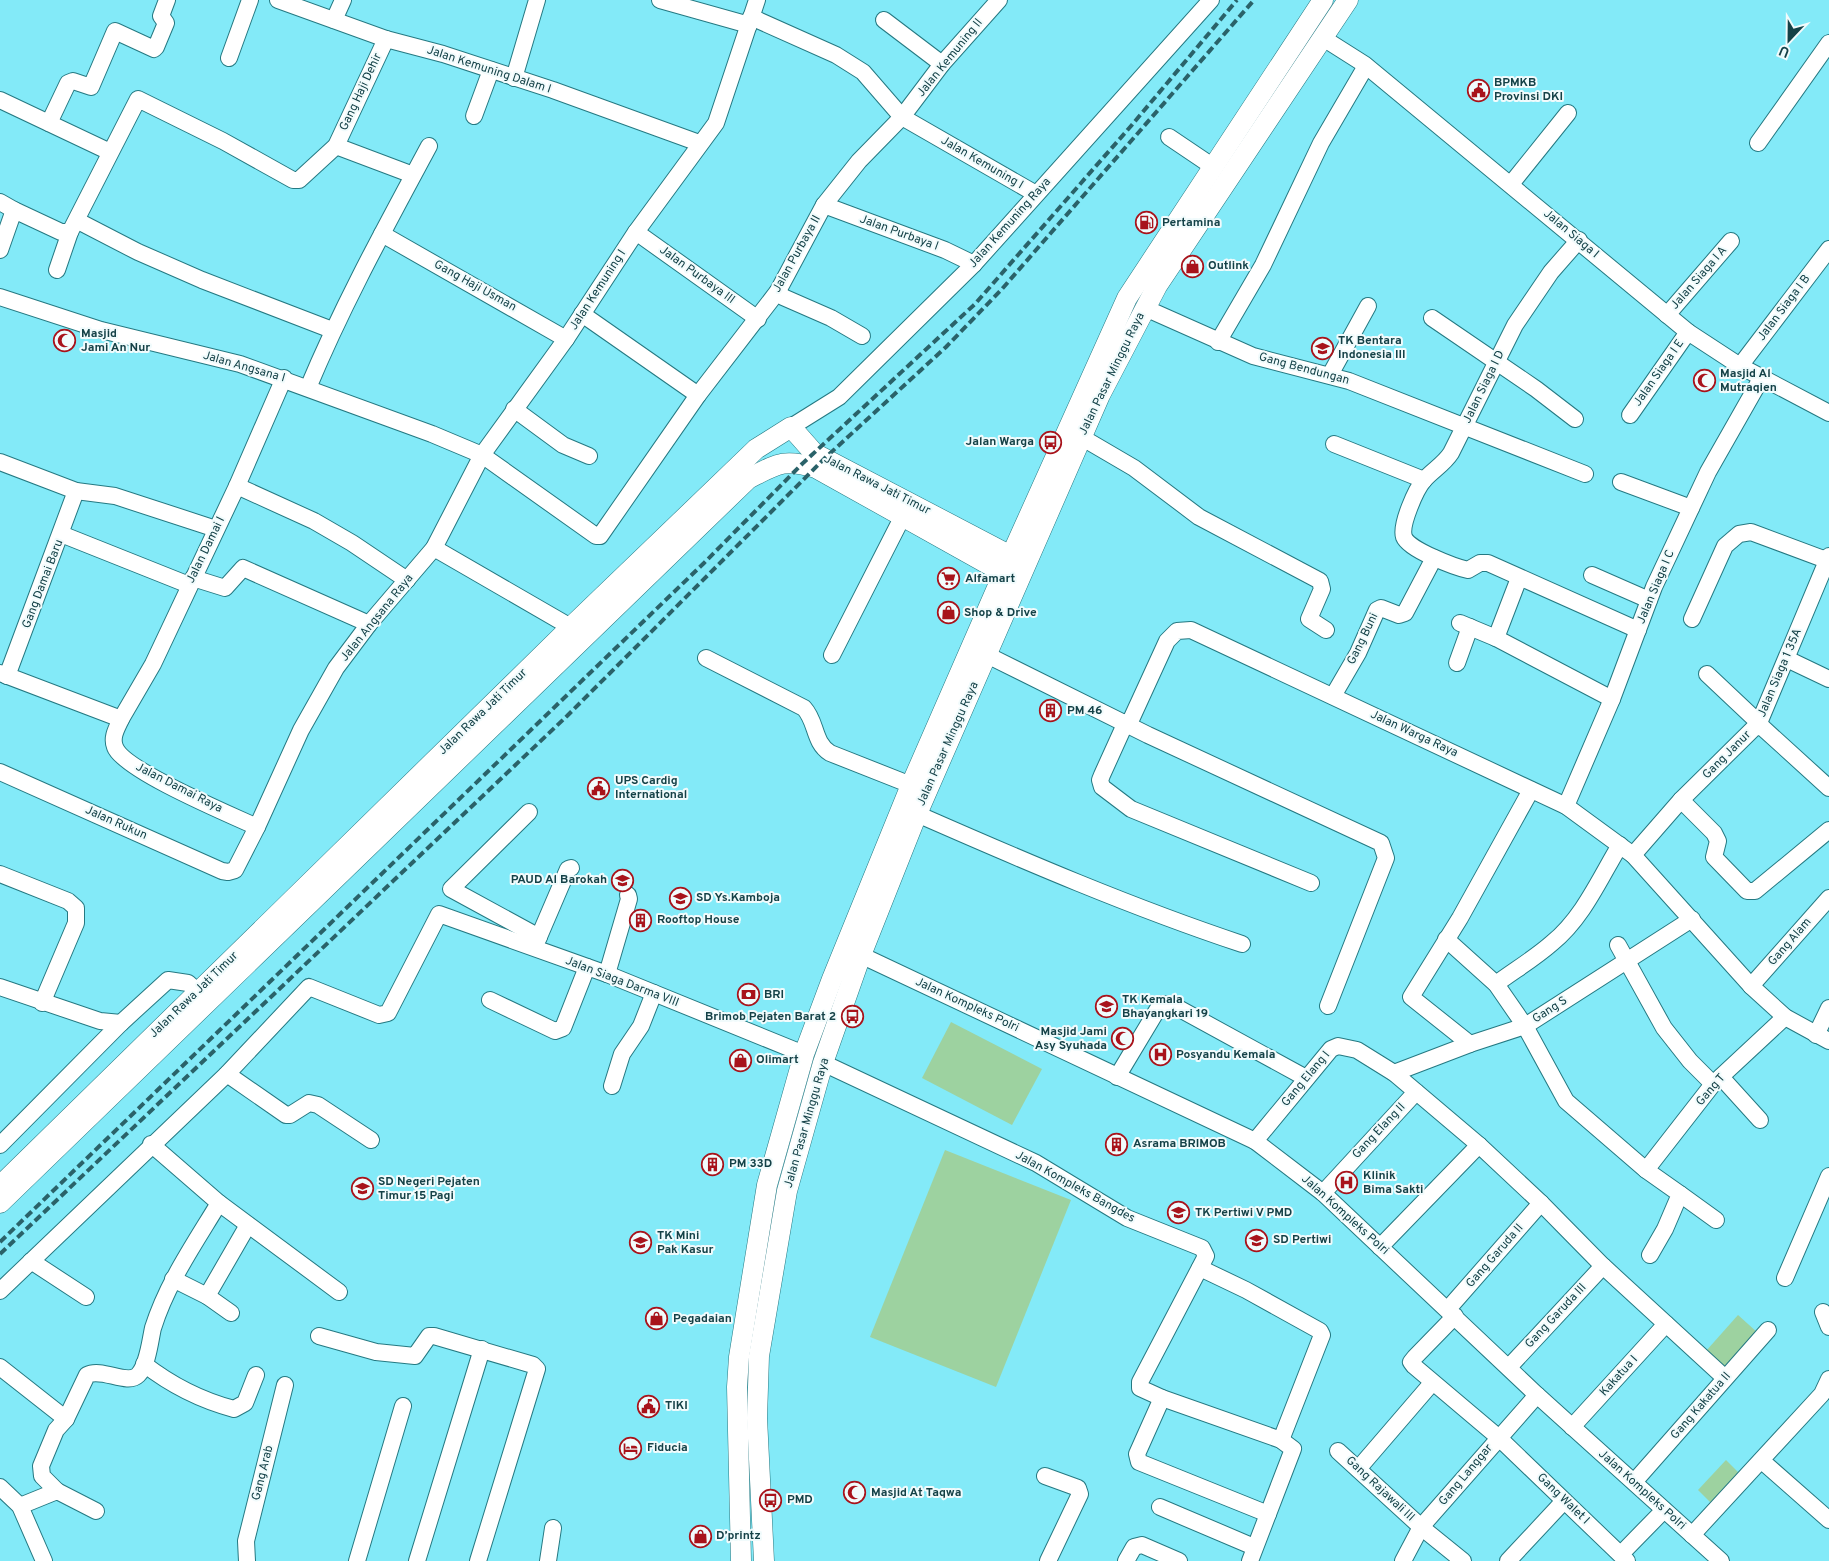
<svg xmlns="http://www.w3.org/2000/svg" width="1829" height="1561" font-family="Overpass,sans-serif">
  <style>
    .green { fill: #9dd2a0 }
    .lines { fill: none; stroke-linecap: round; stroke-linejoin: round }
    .minor-casing { stroke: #257982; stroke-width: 18 }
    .major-casing { stroke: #257982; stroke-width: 21 }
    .minor { stroke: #fff; stroke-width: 16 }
    .major { stroke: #fff; stroke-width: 20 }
    .rail { stroke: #2a6269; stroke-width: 4; stroke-dasharray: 8 4; stroke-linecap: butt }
    .labels { text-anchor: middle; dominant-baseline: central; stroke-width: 4; stroke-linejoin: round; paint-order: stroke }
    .street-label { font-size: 12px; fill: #144147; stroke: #f1fbfc }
    .poi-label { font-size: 12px; font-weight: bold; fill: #144147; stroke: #f1fbfc; text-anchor: start }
  </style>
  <rect width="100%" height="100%" fill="#83eaf8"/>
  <g class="green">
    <path d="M951 1022 1042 1069 1012 1125 922 1078Z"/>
    <path d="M945 1150 1071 1200 996 1387 870 1337Z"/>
    <path d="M1738 1315 1758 1333 1726 1369 1706 1351Z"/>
    <path d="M1726 1460 1740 1474 1712 1504 1698 1490Z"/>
  </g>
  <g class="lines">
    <defs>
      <g id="minor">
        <path d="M278 0 386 39 443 54 553 90 699 143"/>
        <path d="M660 0 749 25"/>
        <path d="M751 17 836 55 863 72 902 117 1036 194"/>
        <path d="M334 20 343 0"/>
        <path d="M884 20 942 64"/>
        <path d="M1323 38 1364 64 1688 332 1740 366 1829 413"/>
        <path d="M229 58 250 0"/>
        <path d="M514 78 537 0"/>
        <path d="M0 100 110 152"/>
        <path d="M474 116 491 70"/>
        <path d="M49 123 68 83 73 81 91 87 115 31 154 49 156 47 166 23 161 16 167 0"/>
        <path d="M1169 137 1212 166"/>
        <path d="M1758 143 1829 43"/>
        <path d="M336 146 413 175"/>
        <path d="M1511 184 1568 113"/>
        <path d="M0 202 14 210"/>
        <path d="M824 205 945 250 974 264"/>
        <path d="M78 221 138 252 202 280 332 330"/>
        <path d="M636 232 758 319"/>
        <path d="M382 234 566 339"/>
        <path d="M1579 240 1551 272 1515 325 1451 453C1444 464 1433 470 1424 480 1416 489 1400 525 1404 537 1409 550 1455 567 1468 570L1480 563H1488L1638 630"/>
        <path d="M0 250 14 210 61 232H70L138 99 223 141 293 180H299L336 146 386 39"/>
        <path d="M57 270 70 232"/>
        <path d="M778 291 783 297 831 318 862 336"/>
        <path d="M0 297 101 330 240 364 432 434 482 455 596 536H600L698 395 778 291 824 205 859 161 902 117 942 64 999 0"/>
        <path d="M1145 308 1253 356 1349 381 1585 474"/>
        <path d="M582 314 698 395"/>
        <path d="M1667 315 1731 241"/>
        <path d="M1432 318 1536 389 1575 419"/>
        <path d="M1218 342 1263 265 1321 143 1366 66"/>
        <path d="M1740 366 1829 249"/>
        <path d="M1330 375 1368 306"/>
        <path d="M308 388C343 304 386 226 429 146"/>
        <path d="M514 409 563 445 589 456"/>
        <path d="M1630 415 1688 332"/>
        <path d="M791 427 839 397 974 264 1211 0"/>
        <path d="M1081 437 1134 468 1199 517 1320 581 1322 589 1309 619 1326 630"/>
        <path d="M1334 444 1424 480"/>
        <path d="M0 462 76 491 115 496 216 529"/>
        <path d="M1621 482 1691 508"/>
        <path d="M237 486 314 521 352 543 407 580"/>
        <path d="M61 534 189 585"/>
        <path d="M434 548 581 633"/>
        <path d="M1592 575 1649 600"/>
        <path d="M193 578 225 588 243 568 369 624"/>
        <path d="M1692 619 1725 546 1739 534 1751 532 1829 561"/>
        <path d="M1460 623 1496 638 1612 699"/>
        <path d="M1496 638 1519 578"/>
        <path d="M832 655 908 506"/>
        <path d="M987 655 1148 735 1381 843 1386 858 1328 1006"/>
        <path d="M706 658 804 708C817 722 813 742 830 753L911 785"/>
        <path d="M1787 659 1829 679"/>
        <path d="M1457 663 1470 627"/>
        <path d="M0 673 121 719C117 728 111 737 115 747 123 770 231 815 257 827"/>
        <path d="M1707 674 1759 723 1829 556"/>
        <path d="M7 676 76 491"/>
        <path d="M1333 696 1358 653 1377 610 1381 608 1399 615 1405 613 1434 558"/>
        <path d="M121 719 153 664 237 486 284 378"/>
        <path d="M1126 722 1102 775 1100 780 1102 787 1131 809 1311 883"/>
        <path d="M1129 724 1167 641 1177 631 1191 630 1566 806 1633 855 1751 986 1785 1017 1829 1041"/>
        <path d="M0 772 222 871 228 872 235 870 257 827 301 730 336 668 369 624 434 548 482 455 566 339 636 232 716 123 757 0"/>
        <path d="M1681 800 1714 833 1718 841 1714 857 1747 891H1755L1829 830"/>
        <path d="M1566 806 1612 699 1654 587 1708 472 1762 377"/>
        <path d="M529 812 451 889 539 937"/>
        <path d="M917 814C1024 861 1131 907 1242 944"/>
        <path d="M1633 855 1681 800 1756 726 1763 728 1829 788"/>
        <path d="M0 874 68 901 76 908V923L42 1003"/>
        <path d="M1446 939 1496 984 1525 1026 1566 1101 1646 1170 1680 1194 1665 1229 1650 1255"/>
        <path d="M1618 945 1664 1028 1690 1061 1713 1084"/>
        <path d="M535 946 568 869 571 868"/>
        <path d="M850 950 1255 1141 1323 1193 1537 1395 1721 1561"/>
        <path d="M607 974 629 899 628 895"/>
        <path d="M1496 984C1515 970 1535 958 1552 943 1583 918 1600 878 1620 845"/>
        <path d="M1751 986 1829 898"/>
        <path d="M0 987 100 1021 121 1023"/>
        <path d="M490 1000 555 1031 563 1028 587 967"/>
        <path d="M1816 1035 1829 1008"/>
        <path d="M1470 1044 1411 997 1460 918 1531 790"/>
        <path d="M823 1063 1036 1163 1127 1218 1202 1248 1206 1256 1140 1382V1388L1162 1398 1281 1440 1293 1449 1250 1561"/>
        <path d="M1394 1073 1470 1044 1525 1026 1692 919"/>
        <path d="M227 1074 286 1115H290L309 1103 318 1105 371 1140"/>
        <path d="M1117 1077 1159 1007 1164 1004 1178 1008 1306 1078"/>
        <path d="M1721 1077 1760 1120"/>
        <path d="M612 1086 622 1054 641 1026 654 993"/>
        <path d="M1255 1141 1331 1049 1338 1046 1357 1050 1394 1073 1479 1145 1541 1203 1603 1266 1725 1378"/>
        <path d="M151 1144 219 1203 339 1292"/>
        <path d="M0 1145 121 1023 168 980 188 983 207 1000"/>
        <path d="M1646 1170 1713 1084 1785 1017"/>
        <path d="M1323 1193 1416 1092"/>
        <path d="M1680 1194 1716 1220"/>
        <path d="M1380 1247 1479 1145"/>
        <path d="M31 1261 86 1297"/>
        <path d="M1200 1268 1246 1290 1320 1331 1322 1335 1281 1440"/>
        <path d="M1785 1278 1829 1176"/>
        <path d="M173 1279 207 1296 231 1313"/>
        <path d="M0 1291 227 1074 309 987 379 1015 388 1013 439 914 607 974 804 1054"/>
        <path d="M207 1296 248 1225"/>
        <path d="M1448 1309 1541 1203"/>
        <path d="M1823 1312 1829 1327"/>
        <path d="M1455 1316 1415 1357 1411 1362 1414 1366 1498 1437 1627 1561"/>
        <path d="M319 1336 376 1352 415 1356 429 1336H434L533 1365 537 1369 478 1561"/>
        <path d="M144 1364C171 1385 200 1400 234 1409L245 1403 256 1375"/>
        <path d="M0 1367 66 1419"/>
        <path d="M1509 1367 1603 1266"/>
        <path d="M1162 1398 1137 1454 1139 1462 1268 1514"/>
        <path d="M1572 1427 1666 1324"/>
        <path d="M1338 1451 1421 1527 1463 1561"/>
        <path d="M1762 1461 1829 1520"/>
        <path d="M1358 1469 1432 1383"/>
        <path d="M1045 1476 1078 1488 1080 1494 1048 1561"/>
        <path d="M1634 1482 1768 1330"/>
        <path d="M0 1487 20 1506 44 1561"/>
        <path d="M57 1491 42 1476 41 1466 56 1430 66 1419 87 1375C102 1367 127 1386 138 1375 148 1365 150 1341 153 1328 167 1283 195 1243 219 1203"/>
        <path d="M20 1506 57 1491 96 1511"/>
        <path d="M1160 1507 1254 1547"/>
        <path d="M1692 1535 1822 1394 1829 1379"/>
        <path d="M1621 1554 1664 1510"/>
        <path d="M247 1561 246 1541 285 1385"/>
        <path d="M357 1561 403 1406"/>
        <path d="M417 1561 482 1349"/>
        <path d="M548 1561 553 1528"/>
        <path d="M1126 1561 1134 1547 1142 1545 1179 1561"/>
        <path d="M1403 1561 1421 1527 1537 1395"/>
        <path d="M1508 1561 1564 1501"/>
      </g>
      <g id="major">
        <path d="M0 1186 572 626 756 449 791 427 814 453 1011 556"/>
        <path d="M0 1203 748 479C777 464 783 458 816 468L1004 573"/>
        <path d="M741 1561 737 1387 739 1357 767 1185 804 1054 832 979 911 785 1011 556 1127 298 1323 0"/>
        <path d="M764 1561 757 1418 759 1356 787 1191 823 1063 861 955 917 814 1100 395 1157 286 1348 0"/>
      </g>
    </defs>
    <use href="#minor" class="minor-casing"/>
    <use href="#major" class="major-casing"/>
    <use href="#minor" class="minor"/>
    <use href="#major" class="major"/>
    <g class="rail">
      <path d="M0 1242 704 563 802 464 975 304 1131 126 1237 0"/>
      <path d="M0 1254 567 716 825 458 946 347 1002 289 1254 0"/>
    </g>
  </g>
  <defs>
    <symbol id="civic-ring" viewBox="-11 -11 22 22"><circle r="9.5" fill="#f1fbfc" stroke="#a8131b" stroke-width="1.5"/><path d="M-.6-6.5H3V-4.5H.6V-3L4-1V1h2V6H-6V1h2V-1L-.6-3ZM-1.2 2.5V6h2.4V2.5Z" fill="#a8131b"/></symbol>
    <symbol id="fuel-ring" viewBox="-11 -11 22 22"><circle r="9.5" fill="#f1fbfc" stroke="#a8131b" stroke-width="1.5"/><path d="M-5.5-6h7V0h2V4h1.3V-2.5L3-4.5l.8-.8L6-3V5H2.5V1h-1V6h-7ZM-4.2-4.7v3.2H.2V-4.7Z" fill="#a8131b"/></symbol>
    <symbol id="shop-ring" viewBox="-11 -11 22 22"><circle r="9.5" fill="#f1fbfc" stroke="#a8131b" stroke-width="1.5"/><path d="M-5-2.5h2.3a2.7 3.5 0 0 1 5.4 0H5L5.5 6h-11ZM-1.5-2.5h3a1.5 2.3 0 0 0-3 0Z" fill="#a8131b"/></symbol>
    <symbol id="mosque-ring" viewBox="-11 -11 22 22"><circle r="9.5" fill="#f1fbfc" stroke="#a8131b" stroke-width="1.5"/><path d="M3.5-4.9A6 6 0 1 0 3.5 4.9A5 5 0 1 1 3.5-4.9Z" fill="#a8131b"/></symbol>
    <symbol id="school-ring" viewBox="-11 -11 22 22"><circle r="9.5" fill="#f1fbfc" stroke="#a8131b" stroke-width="1.5"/><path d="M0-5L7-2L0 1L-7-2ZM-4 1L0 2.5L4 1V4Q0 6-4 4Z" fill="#a8131b"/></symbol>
    <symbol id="bus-ring" viewBox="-11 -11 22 22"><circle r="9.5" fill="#f1fbfc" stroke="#a8131b" stroke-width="1.5"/><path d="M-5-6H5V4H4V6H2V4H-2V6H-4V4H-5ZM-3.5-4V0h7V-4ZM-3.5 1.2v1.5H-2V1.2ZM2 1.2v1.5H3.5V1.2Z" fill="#a8131b"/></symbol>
    <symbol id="supermarket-ring" viewBox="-11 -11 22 22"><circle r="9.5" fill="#f1fbfc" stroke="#a8131b" stroke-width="1.5"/><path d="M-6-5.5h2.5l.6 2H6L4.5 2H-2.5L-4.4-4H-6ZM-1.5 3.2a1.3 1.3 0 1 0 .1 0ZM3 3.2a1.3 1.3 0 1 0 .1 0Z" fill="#a8131b"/></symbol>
    <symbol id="building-ring" viewBox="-11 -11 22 22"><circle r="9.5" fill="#f1fbfc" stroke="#a8131b" stroke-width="1.5"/><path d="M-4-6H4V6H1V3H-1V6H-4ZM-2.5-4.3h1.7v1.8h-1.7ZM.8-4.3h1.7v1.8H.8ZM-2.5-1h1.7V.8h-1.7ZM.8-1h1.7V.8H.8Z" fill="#a8131b"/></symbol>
    <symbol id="bank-ring" viewBox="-11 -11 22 22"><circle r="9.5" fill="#f1fbfc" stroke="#a8131b" stroke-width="1.5"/><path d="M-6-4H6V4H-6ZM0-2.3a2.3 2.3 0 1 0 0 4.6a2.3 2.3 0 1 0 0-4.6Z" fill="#a8131b"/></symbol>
    <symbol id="hospital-ring" viewBox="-11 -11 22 22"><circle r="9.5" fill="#f1fbfc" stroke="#a8131b" stroke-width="1.5"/><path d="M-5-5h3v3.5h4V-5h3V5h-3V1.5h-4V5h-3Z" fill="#a8131b"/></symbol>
    <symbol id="hotel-ring" viewBox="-11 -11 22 22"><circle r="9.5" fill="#f1fbfc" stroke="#a8131b" stroke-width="1.5"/><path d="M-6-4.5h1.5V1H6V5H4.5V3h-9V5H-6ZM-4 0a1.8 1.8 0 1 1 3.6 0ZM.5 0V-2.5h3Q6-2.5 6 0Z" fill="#a8131b"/></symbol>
  </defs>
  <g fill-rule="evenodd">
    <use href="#civic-ring" x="1466" y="78" width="25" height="25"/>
    <use href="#fuel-ring" x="1134" y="210" width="25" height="25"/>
    <use href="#shop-ring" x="1180" y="254" width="25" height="25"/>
    <use href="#mosque-ring" x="52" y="328" width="25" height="25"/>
    <use href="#school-ring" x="1310" y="336" width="25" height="25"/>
    <use href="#mosque-ring" x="1692" y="368" width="25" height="25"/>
    <use href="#bus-ring" x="1038" y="430" width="25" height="25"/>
    <use href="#supermarket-ring" x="936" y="566" width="25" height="25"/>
    <use href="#shop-ring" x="936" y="600" width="25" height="25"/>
    <use href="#building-ring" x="1038" y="698" width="25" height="25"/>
    <use href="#civic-ring" x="586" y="776" width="25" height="25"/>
    <use href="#school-ring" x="610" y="868" width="25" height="25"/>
    <use href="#school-ring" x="668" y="886" width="25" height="25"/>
    <use href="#building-ring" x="628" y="908" width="25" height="25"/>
    <use href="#bank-ring" x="736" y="982" width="25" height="25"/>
    <use href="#school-ring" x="1094" y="994" width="25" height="25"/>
    <use href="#bus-ring" x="840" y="1004" width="25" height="25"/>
    <use href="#mosque-ring" x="1110" y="1026" width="25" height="25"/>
    <use href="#hospital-ring" x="1148" y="1042" width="25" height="25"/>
    <use href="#shop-ring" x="728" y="1048" width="25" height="25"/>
    <use href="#building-ring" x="1104" y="1132" width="25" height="25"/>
    <use href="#building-ring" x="700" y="1152" width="25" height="25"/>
    <use href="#hospital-ring" x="1334" y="1170" width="25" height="25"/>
    <use href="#school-ring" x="350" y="1176" width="25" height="25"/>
    <use href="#school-ring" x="1166" y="1200" width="25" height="25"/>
    <use href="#school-ring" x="1244" y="1228" width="25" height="25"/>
    <use href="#school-ring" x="628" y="1230" width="25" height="25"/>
    <use href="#shop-ring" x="644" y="1306" width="25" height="25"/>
    <use href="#civic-ring" x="636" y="1394" width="25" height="25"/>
    <use href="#hotel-ring" x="618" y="1436" width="25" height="25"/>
    <use href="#mosque-ring" x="842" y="1480" width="25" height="25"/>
    <use href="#bus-ring" x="758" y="1488" width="25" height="25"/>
    <use href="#shop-ring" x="688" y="1524" width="25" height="25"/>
  </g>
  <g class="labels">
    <g class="street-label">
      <text transform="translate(950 58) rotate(-51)">Jalan Kemuning II</text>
      <text transform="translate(489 70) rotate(18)">Jalan Kemuning Dalam I</text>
      <text transform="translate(361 92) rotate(-65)">Gang Haji Dehir</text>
      <text transform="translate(982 163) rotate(30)">Jalan Kemuning I</text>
      <text transform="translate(1010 223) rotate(-48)">Jalan Kemuning Raya</text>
      <text transform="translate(899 233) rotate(20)">Jalan Purbaya I</text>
      <text transform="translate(1571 234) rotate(40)">Jalan Siaga I</text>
      <text transform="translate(797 254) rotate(-61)">Jalan Purbaya II</text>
      <text transform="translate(697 275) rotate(36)">Jalan Purbaya III</text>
      <text transform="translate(1699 278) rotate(-49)">Jalan Siaga I A</text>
      <text transform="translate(475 286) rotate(29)">Gang Haji Usman</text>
      <text transform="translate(598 290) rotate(-57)">Jalan Kemuning I</text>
      <text transform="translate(1784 308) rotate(-53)">Jalan Siaga I B</text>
      <text transform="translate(244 367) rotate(16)">Jalan Angsana I</text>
      <text transform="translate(1304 369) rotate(15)">Gang Bendungan</text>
      <text transform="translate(1659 373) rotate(-55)">Jalan Siaga I E</text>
      <text transform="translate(1112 374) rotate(-64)">Jalan Pasar Minggu Raya</text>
      <text transform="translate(1484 387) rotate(-64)">Jalan Siaga I D</text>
      <text transform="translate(877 485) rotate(27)">Jalan Rawa Jati Timur</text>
      <text transform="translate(206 550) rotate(-64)">Jalan Damai I</text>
      <text transform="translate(43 584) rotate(-69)">Gang Damai Baru</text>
      <text transform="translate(1656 587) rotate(-67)">Jalan Siaga I C</text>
      <text transform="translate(377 618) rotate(-51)">Jalan Angsana Raya</text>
      <text transform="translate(1363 639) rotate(-64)">Gang Buni</text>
      <text transform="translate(1780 673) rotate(-67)">Jalan Siaga 1 35A</text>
      <text transform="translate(483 712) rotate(-44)">Jalan Rawa Jati Timur</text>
      <text transform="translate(1414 734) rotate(25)">Jalan Warga Raya</text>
      <text transform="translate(948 744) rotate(-66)">Jalan Pasar Minggu Raya</text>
      <text transform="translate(1727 755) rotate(-45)">Gang Janur</text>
      <text transform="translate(179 788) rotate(27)">Jalan Damai Raya</text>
      <text transform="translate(116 823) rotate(24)">Jalan Rukun</text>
      <text transform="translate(1790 942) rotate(-49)">Gang Alam</text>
      <text transform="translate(622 982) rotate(21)">Jalan Siaga Darma VIII</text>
      <text transform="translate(194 995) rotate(-44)">Jalan Rawa Jati Timur</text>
      <text transform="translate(967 1005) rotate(25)">Jalan Kompleks Polri</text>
      <text transform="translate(1550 1010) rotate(-33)">Gang S</text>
      <text transform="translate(1306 1079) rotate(-50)">Gang Elang I</text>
      <text transform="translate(1711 1090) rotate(-49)">Gang T</text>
      <text transform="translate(807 1123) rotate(-74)">Jalan Pasar Minggu Raya</text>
      <text transform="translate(1379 1131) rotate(-47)">Gang Elang II</text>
      <text transform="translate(1075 1187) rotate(29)">Jalan Kompleks Bangdes</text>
      <text transform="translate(1345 1215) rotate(42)">Jalan Kompleks Polri</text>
      <text transform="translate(1495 1256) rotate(-49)">Gang Garuda II</text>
      <text transform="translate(1556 1316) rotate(-47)">Gang Garuda III</text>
      <text transform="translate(1619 1376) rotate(-48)">Kakatua I</text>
      <text transform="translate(1701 1406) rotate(-49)">Gang Kakatua II</text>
      <text transform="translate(263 1473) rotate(-76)">Gang Arab</text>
      <text transform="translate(1466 1475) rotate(-50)">Gang Langgar</text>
      <text transform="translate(1380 1489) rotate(43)">Gang Rajawali III</text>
      <text transform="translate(1642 1490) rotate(42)">Jalan Kompleks Polri</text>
      <text transform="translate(1563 1499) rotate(44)">Gang Walet I</text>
    </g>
    <g class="poi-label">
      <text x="1494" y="83">BPMKB<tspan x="1494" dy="14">Provinsi DKI</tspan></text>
      <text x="1162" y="223">Pertamina</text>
      <text x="1208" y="266">Outlink</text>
      <text x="81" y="334">Masjid<tspan x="81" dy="14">Jami An Nur</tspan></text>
      <text x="1338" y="341">TK Bentara<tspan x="1338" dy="14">Indonesia III</tspan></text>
      <text x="1720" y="374">Masjid Al<tspan x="1720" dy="14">Mutraqien</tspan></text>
      <text x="1034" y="442" text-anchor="end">Jalan Warga</text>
      <text x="965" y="579">Alfamart</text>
      <text x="964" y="613">Shop &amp; Drive</text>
      <text x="1067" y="711">PM 46</text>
      <text x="615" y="781">UPS Cardig<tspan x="615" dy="14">International</tspan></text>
      <text x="607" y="880" text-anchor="end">PAUD Al Barokah</text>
      <text x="696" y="898">SD Ys.Kamboja</text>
      <text x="657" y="920">Rooftop House</text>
      <text x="764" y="995">BRI</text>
      <text x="1122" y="1000">TK Kemala<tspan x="1122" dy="14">Bhayangkari 19</tspan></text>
      <text x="836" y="1017" text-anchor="end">Brimob Pejaten Barat 2</text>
      <text x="1107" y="1032" text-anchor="end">Masjid Jami<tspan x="1107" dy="14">Asy Syuhada</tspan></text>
      <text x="1176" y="1055">Posyandu Kemala</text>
      <text x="756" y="1060">Olimart</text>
      <text x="1133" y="1144">Asrama BRIMOB</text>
      <text x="729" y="1164">PM 33D</text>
      <text x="1363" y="1176">Klinik<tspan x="1363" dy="14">Bima Sakti</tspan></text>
      <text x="378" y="1182">SD Negeri Pejaten<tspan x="378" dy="14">Timur 15 Pagi</tspan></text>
      <text x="1195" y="1213">TK Pertiwi V PMD</text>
      <text x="657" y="1236">TK Mini<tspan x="657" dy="14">Pak Kasur</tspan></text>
      <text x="1273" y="1240">SD Pertiwi</text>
      <text x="673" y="1319">Pegadaian</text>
      <text x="665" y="1406">TIKI</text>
      <text x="647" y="1448">Fiducia</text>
      <text x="871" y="1493">Masjid At Taqwa</text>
      <text x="787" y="1500">PMD</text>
      <text x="716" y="1536">D’printz</text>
    </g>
  </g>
  <g transform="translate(1789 40) rotate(202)" stroke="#f1fbfc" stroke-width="4" paint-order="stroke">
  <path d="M0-4L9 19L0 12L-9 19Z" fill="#144147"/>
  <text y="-8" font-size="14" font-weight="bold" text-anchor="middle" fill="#144147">U</text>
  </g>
</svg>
